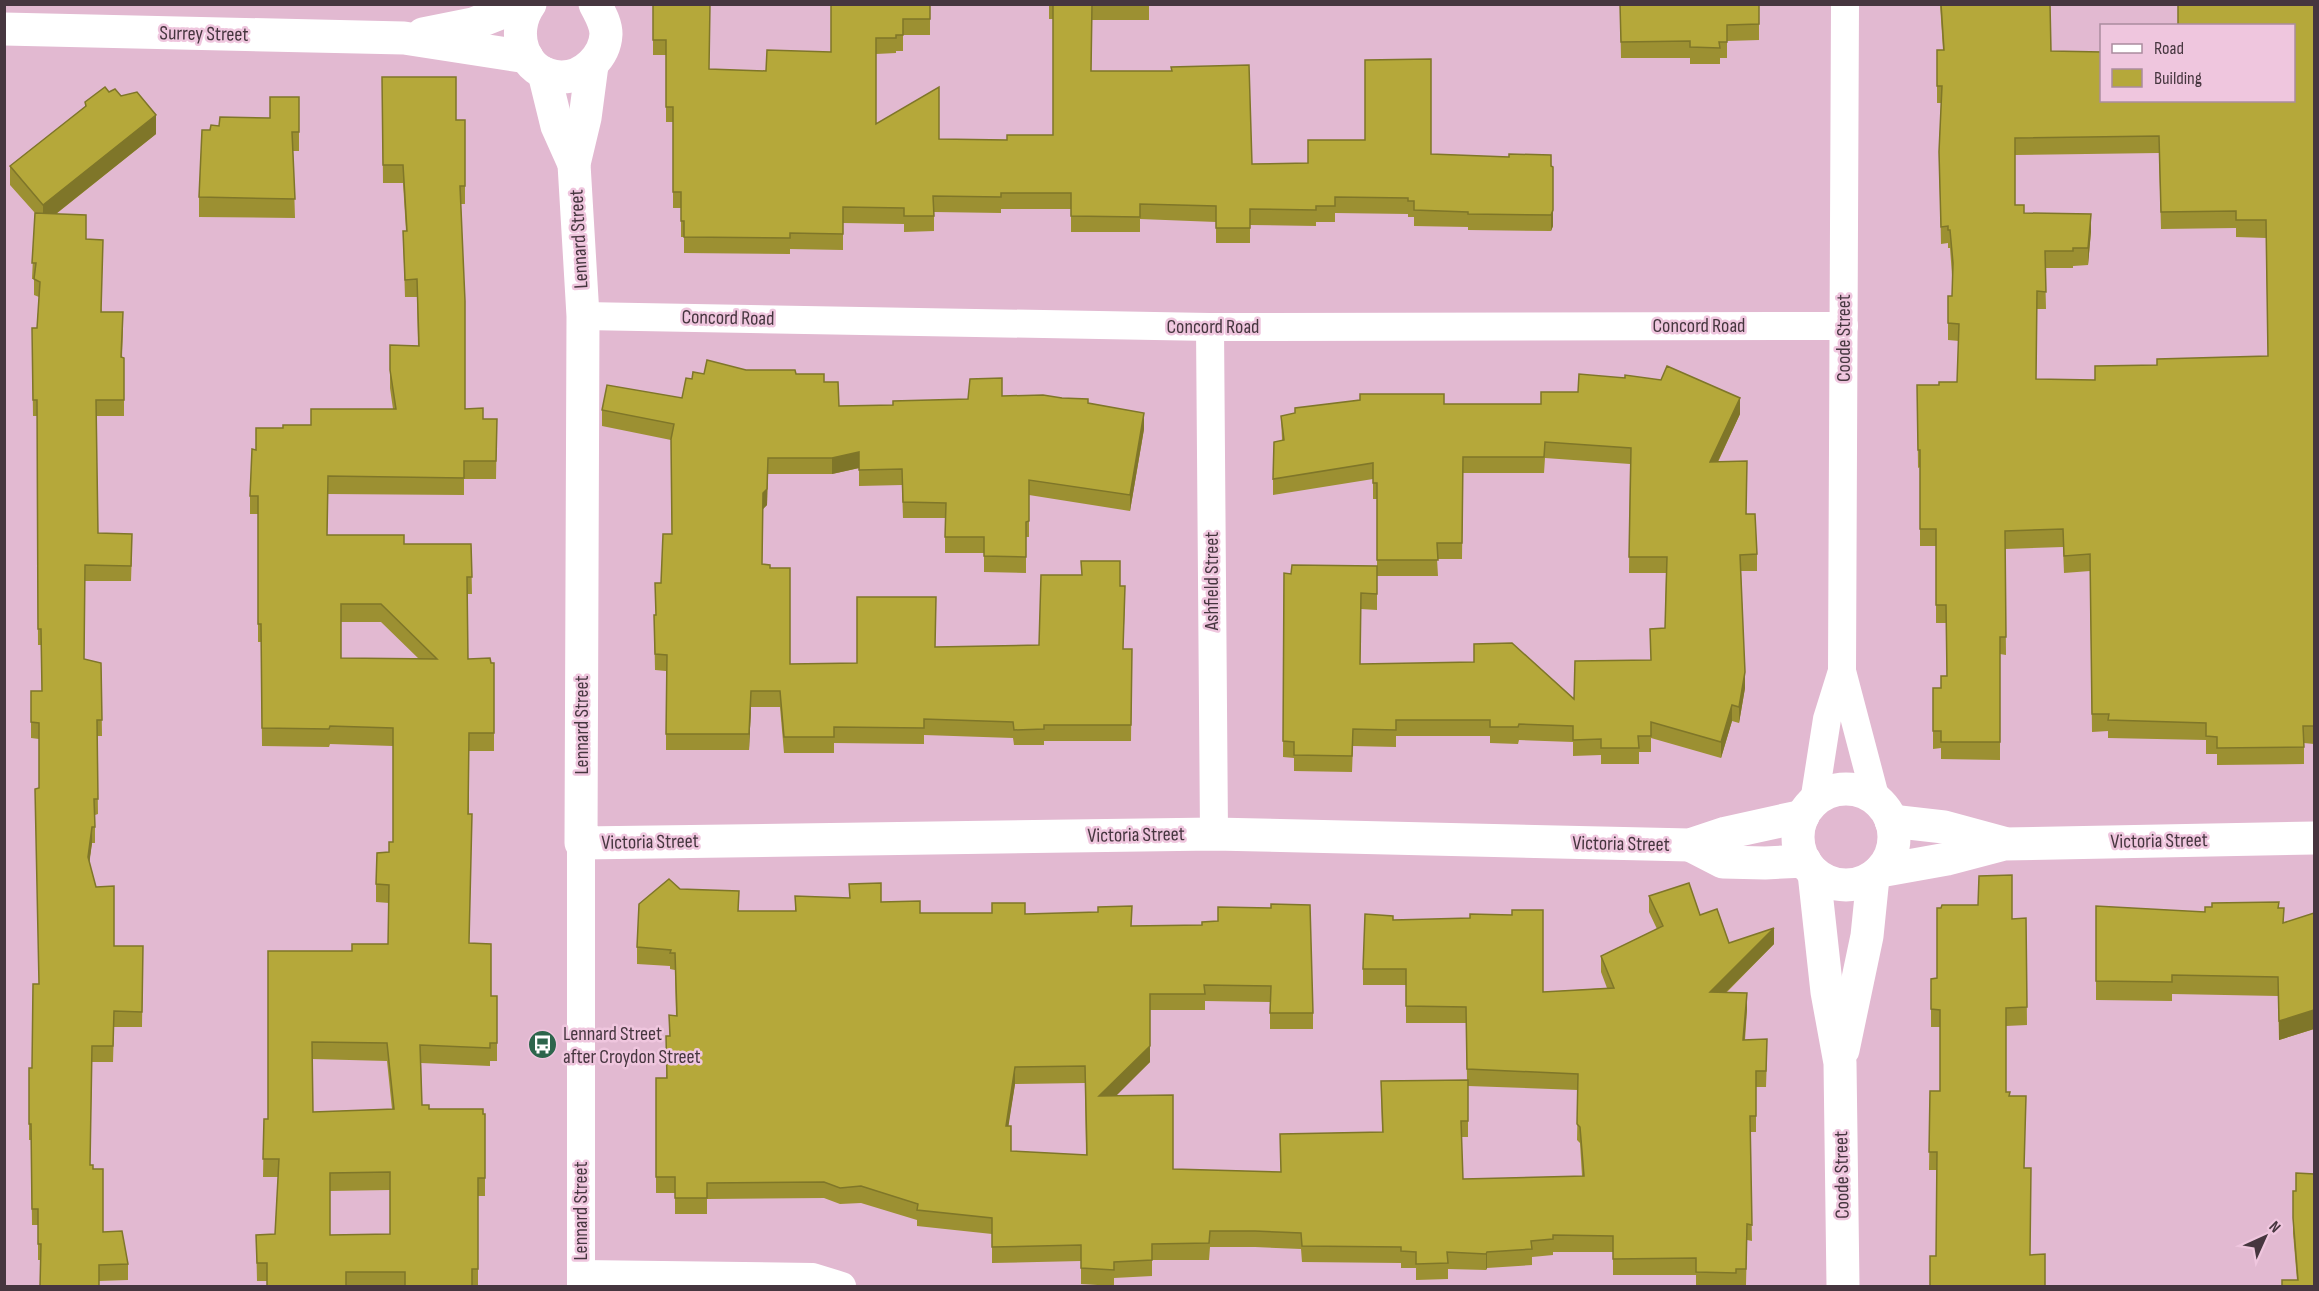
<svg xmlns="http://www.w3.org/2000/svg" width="2319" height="1291" font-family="'Sofia Sans Condensed',sans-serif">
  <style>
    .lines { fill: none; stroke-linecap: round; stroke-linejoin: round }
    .street { stroke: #fff; stroke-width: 28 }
    .secondary { stroke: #fff; stroke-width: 33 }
    .wall { fill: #9c9032; fill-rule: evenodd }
    .shaded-wall { fill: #7f7629 }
    .building { fill: #b5a83a; stroke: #7f7629; stroke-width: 1.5; fill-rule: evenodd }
    .labels { text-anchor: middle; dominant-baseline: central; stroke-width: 5; stroke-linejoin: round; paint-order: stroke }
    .street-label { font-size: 20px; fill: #46363f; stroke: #efc6de }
    .poi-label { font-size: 20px; fill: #46363f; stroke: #efc6de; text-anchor: start }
  </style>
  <rect width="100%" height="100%" fill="#e2b9d1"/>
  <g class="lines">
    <g class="street">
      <path d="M1845 4 1842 671 1876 800"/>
      <path d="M583 316 1210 327 1844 326"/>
      <path d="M1210 327 1214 834"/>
      <path d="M1814 802 1827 719 1842 671"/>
      <path d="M581 1274 813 1277 842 1286"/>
      <path d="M581 1286V843"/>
    </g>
    <g class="secondary">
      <path d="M530 4C510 32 522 74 560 77 583 78 605 57 606 34 606 23 600 14 595 4"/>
      <path d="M4 29 404 38 527 57"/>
      <path d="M423 34 473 24 523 4"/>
      <path d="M592 65 585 118 574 164 583 316 581 843 1214 834 1690 845 1726 833 1803 816"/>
      <path d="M544 73 557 126 574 164"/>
      <circle cx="1846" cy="837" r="48"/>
      <path d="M1891 821 1944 827 2003 843"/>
      <path d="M1690 845 1723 862 1765 863 1805 861"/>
      <path d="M1880 871 1947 859 2004 844 2314 838"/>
      <path d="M1814 873 1827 992 1840 1063 1843 1286"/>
      <path d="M1843 1050 1867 936 1873 877"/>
    </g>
  </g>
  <g class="wall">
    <path d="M653 4 709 69 766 71 831 52 930 4V35H903V51H896V53L876 54V124L939 139 1007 140 1053 135V19H1049V4H1149V20H1092L1091 71 1252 164 1308 163 1431 154 1509 157 1551 155 1553 226 1551 231 1468 230V227L1414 226V217H1408V214L1335 213V222H1316V226L1250 225V243H1216V222L1140 219V232H1071V209H1001V213L934 212V231L904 232V224L843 223V250L790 249V254L684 253V237H681V208H673V122H666V55H653Z"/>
    <path d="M1620 4H1759V40L1727 41V58H1720V64H1690V58H1621Z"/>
    <path d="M1940 4H2050L2051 51 2102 100 2314 4V744L2304 743V764L2217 765V754H2206V740L2108 738V731L2092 732 2090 571 2064 573 2063 547 2005 549 2006 655 2000 654V760L1941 759V748L1933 749V688H1941L1947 676 1946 623H1936V546H1920V467L1918 468 1917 385H1939L1957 382 1959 341 1948 340V296H1952V275L1950 248H1948V243L1941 244 1939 152 1941 103H1937V50H1943ZM2159 153 2161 229 2236 228V237L2266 238 2268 356 2157 365 2095 380 2036 379 2037 309H2046L2045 268H2073V266L2088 265 2091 231 2024 213 2015 205V155Z"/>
    <path d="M382 77 456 120H465V204H461L465 409 483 419H497L496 479H464V495L328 494 327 535 404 544H471L472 594H467L468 659 494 663V751H469V943L491 996H497V1061H490V1066L421 1063 422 1105 429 1109 485 1114V1196H478V1287H267V1281H257L256 1235 275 1234 278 1177H263L264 1119H268L352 951 388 944 389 903 376 902V884L393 842V746L330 744 329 747 262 746 261 642H258V514H250V496L256 450 283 428 311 425 393 409 390 388V345L418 346 417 297H405L403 231H406L403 183H383ZM341 622H381L419 659 341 658ZM312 1059 387 1061 392 1109 313 1112ZM390 1190V1234L330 1235V1191Z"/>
    <path d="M299 97V151H293L295 218 199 217V197L210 130 219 126 270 118Z"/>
    <path d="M85 102 156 134 56 214 86 239 102 312 123 328 122 357 124 358V416H96L98 533 132 550 131 581H85L84 659 101 663 102 736H97L98 814 95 815V843H92L89 863 114 946H143L142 1027H114L113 1062H92L90 1165 103 1232 128 1264V1280L99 1281 41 1260H38V1225H32L31 1140H29V1068H32L39 984V739L31 738V691H42L41 645H38L37 416H33L32 344 37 328 39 297 34 295V279H32L35 213 10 185V166L85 107Z"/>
    <path d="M746 370 796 374 824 382 839 406 893 405 1002 396 1088 403 1144 429 1130 511 1029 495V537H1026V573L984 572V553H945V518H903L902 485 859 486V468L832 474H768L767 505 763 509 762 564 770 568 790 664 857 663 935 647 1039 645 1120 586 1125 602 1123 649H1132L1131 741H1044V745H1014L1013 738 924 735V744L834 743V753H784L780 707H751L749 750H666V671L655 670 654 615H656L661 583 672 534 671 440 602 426V410L682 398 692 379 704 374Z"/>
    <path d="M1444 404 1740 414 1718 462 1747 514 1757 554V571H1741L1745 688 1739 723 1732 721 1721 758 1651 738V752H1639V764H1601V755L1573 756V742L1519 740 1518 744 1490 743V736H1396V747L1353 746 1352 772 1294 771V758L1283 757 1284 573 1291 574 1377 566V610L1361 609 1360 664 1574 699 1651 660 1650 629 1665 628 1666 573H1629L1630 464 1545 458 1544 473H1463L1462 559H1437L1438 576H1377V499H1373V479L1273 495V479L1282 440 1281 416Z"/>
    <path d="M680 889 739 911H795V896L881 902 920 913 1025 914 1132 926 1202 925 1313 1013V1029H1270V1002L1205 1001V1010H1150V1062L1115 1096 1173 1169 1281 1172 1280 1134 1382 1132 1381 1081 1467 1080 1466 1023H1406V985H1363V969L1393 920 1543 992 1607 988 1601 972V956L1657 929 1649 912V896L1700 915 1729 943 1774 944 1726 993 1747 1009 1745 1040 1767 1055 1766 1087H1756V1132H1750L1752 1241 1747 1240 1746 1285H1736V1287H1696V1275H1613V1252H1553V1255L1532 1257V1265L1487 1268 1486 1270 1448 1269V1279L1416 1280V1268H1401V1263L1302 1262 1301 1249 1255 1247H1210L1209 1260H1152V1276L1114 1278V1286L1081 1284V1261L992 1263V1234L917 1226V1220L861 1203 840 1204 824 1198 707 1199V1214H675V1193H656V1078H666L670 1036 669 1015 676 1016 675 970 670 969V966L637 964V947ZM1085 1083 1086 1155 1011 1151 1008 1126 1015 1084ZM1468 1086 1578 1090 1577 1140 1580 1143 1582 1176 1463 1179 1461 1137H1468Z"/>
    <path d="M2096 906 2205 912 2278 908 2284 923 2314 913V1029L2279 1040 2278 996 2172 994V1001L2096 1000Z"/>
    <path d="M2026 918 2027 1025 2006 1026 1936 1256 1937 1170H1929L1930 1091H1940V1027H1931V979L1937 978 2012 919Z"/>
    <path d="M2293 1191 2314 1287 2297 1280 2293 1233Z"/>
  </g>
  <g class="shaded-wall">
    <path d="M156 115V134L43 224V205Z"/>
    <path d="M1553 182V226L1551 231V215Z"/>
    <path d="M2091 214V231L2088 265V248Z"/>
    <path d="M1740 398V414L1710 478V462Z"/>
    <path d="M1144 413V429L1130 511V495Z"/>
    <path d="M859 452V468L832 474V458Z"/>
    <path d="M768 458 767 505 763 509V493Z"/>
    <path d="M1745 672V688L1739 723V707Z"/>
    <path d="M751 691V707L749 750V734Z"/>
    <path d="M1732 705V721L1721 758V742Z"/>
    <path d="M92 827V843L88 873V857Z"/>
    <path d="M1774 928V944L1710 1008V992Z"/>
    <path d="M1747 993V1009L1743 1056V1040Z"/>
    <path d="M2314 1010V1029L2279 1040V1021Z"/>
    <path d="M1150 1046V1062L1099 1113V1096Z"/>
    <path d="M1015 1067V1084L1006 1142V1126Z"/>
    <path d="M1487 1252V1268L1486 1270V1254Z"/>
  </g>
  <g class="building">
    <path d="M653 4H710L709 69 766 71 767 50 831 52V4H930V19H903V35H896V38H876V124L939 87V139L1007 140V135H1053V4H1132L1092 5 1091 71H1172L1171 67 1249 65 1252 164 1308 163V140H1365V60L1431 59V154L1509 157V154L1551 155V166L1553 167V210L1551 215 1468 214V212L1414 210V201H1408V198L1335 197V206H1316V210L1250 209V228H1216V206L1140 204V217L1071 216V193H1001V197L933 196 934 216H904V208L843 207V234L790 233V238L684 237V221H681V192H673V107H666V40H653Z"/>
    <path d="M1620 4H1759V24L1727 25V42H1719L1720 48 1690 47V41L1621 42Z"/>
    <path d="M1941 4H2050L2051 51 2102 52V100H2294V26H2178V4H2314V726H2303L2304 747 2217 748V737L2206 736V723L2108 720 2109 714H2092L2090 554 2064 556 2063 529 2005 531 2006 637H2000V742H1941V731H1933V688H1941V676H1947L1946 605H1936V529H1920V450H1918L1917 385H1939V382H1957L1959 324 1948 323V296H1952L1953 263 1950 230H1948V226L1941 227 1939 152 1942 86H1937V50H1944ZM2159 136 2161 212 2236 211V220H2266L2268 356 2157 359V365L2095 366V380L2036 379 2037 291 2046 292 2045 251H2073V248H2088L2091 214 2024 213V205H2015V138Z"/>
    <path d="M382 77H456V120H465V186H460L465 301V409L483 408V419H497L496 461H464V478L328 476 327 535H404V544H471L472 577H467L468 659 490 658 491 663H494V733H469L468 814H472L469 943 491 944V996H497V1043H490V1048L420 1045 422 1105H429V1109H483V1114H485V1178H478V1269H472V1287H405V1272H346V1287H267V1263H257L256 1235 275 1234 279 1159H263L264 1119H268V951H352V944H388L389 885 376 884 377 853 389 852V842H393V728L330 726 329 729 262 728 261 624H258V496H250L252 449 256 450V428H283V425H311V409H396L390 370V345L419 346 417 279 405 280 403 231H407L403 165H383ZM341 604H381L437 659 341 658ZM312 1042 387 1043 394 1109 313 1112ZM390 1172V1234L330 1235V1173Z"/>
    <path d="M105 87 109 92 115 89 121 96 137 92 156 115 43 205 10 166 86 106 85 102Z"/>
    <path d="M270 97H299V132H292L295 199 199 197 202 130H210L211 125 219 126 220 117 270 118Z"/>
    <path d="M35 213 86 215V239L103 240 101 312H123L121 357 124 358V400H96L98 533 132 534 131 566 85 565 84 659 101 663 102 720H97L98 799H94L95 827H92L88 857 96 887 114 886V946H143L142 1012 114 1011 113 1046H92L90 1165H93V1169H103V1232L122 1231 128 1264 99 1265V1287H40L41 1244H38V1209H32L31 1124H29V1068H32L33 984H39L35 789 39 788V723L31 722V691H42L41 629H38L37 400H33L32 328H37L40 282 34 279 36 263H32Z"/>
    <path d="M707 360 746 370H795L796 374H824V382H838L839 406 893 405V401L968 399 970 379 1002 378V396L1043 395 1062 398 1088 399V403L1144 413 1130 495 1029 480V521L1026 522V557L984 556V537H945L946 503 903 502 902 469 859 470V452L832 458H768L767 489 763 493 762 564 770 565V568H790V664L857 663V597H936L935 647 1039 645 1041 575H1082L1081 561H1120V586H1125L1123 649H1132L1131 725H1044V729L1014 730 1013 722 924 719V728L834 727V737H784L780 691H751L749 734H666L667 655 655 654 654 615H656L655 583H661L663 534H672L671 439 674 424 602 410 607 385 682 398 686 378 692 379 693 372 704 374Z"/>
    <path d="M1667 366 1740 398 1710 462 1747 461 1746 514H1755L1757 554 1740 555 1745 672 1739 707 1732 705 1721 742 1651 722V736H1638L1639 748H1601V739L1573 740V726L1519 724 1518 727H1490V720H1396V730L1353 729 1352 756 1294 755V742L1283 741 1284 573 1291 574 1292 565 1377 566V594L1361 593 1360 664 1474 662V644L1512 643 1574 699 1575 661 1651 660 1650 629 1665 628 1667 557H1629L1631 448 1545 442 1544 457H1463L1462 543H1437L1438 560H1377V483H1373V463L1273 479 1274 442 1284 440 1281 416 1295 413V408L1360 400V394H1444V404H1541V392H1578L1579 374 1625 378V375L1661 380Z"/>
    <path d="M2012 875V919L2026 918 2027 1007 2006 1008V1092H2010L2009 1096H2026L2024 1168H2031L2030 1255 2045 1254V1287H1930V1256H1936L1937 1152H1929L1930 1091H1940V1010L1931 1009V979L1937 978V908H1941L1942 905H1978L1979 876Z"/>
    <path d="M669 879 680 889 739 891 738 911H796L795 896 850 898 849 884 881 883V902L920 901V913H992V903H1025V914L1098 912V907L1132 906 1131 926 1202 925V922L1218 921V907L1271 908V904L1310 905 1313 1013H1270L1271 986 1204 985 1205 994H1150V1046L1099 1096 1173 1095V1169L1281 1172 1280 1134 1383 1132 1381 1081 1468 1080V1121H1461L1463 1179 1584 1176 1580 1127 1577 1124 1578 1074 1467 1069 1466 1007 1406 1006V969H1363L1365 914 1393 916V920L1470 918V914L1512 915V910H1543V992L1614 988 1601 956 1663 926 1649 896 1689 883 1700 915 1717 909 1729 943 1774 928 1710 992 1747 993 1743 1040 1767 1039 1766 1071H1756V1116H1750L1752 1225 1747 1224 1746 1269H1736V1273L1696 1272V1258L1613 1259V1236L1553 1235V1239L1531 1241 1532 1249 1487 1252 1486 1254 1447 1252 1448 1263 1416 1264V1252L1401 1251V1247L1302 1246 1301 1233 1255 1231H1210L1209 1243 1152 1244V1260L1114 1262V1270L1081 1268V1245L992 1247V1218L917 1210 918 1204 861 1186 840 1188 824 1182 707 1183V1198H675V1177H656V1078H667L666 1036H670L669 1015 677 1016 675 953H670L671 950 637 947 639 904ZM1085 1066 1087 1155 1011 1151V1126H1006L1015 1067Z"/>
    <path d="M2279 902 2278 908H2284L2283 923 2314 913V1010L2279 1021 2278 977 2172 975V982L2096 981V906L2205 912V907H2212V903Z"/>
    <path d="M2296 1173 2314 1174V1287H2282V1280H2298L2293 1218V1191H2296Z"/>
  </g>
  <defs>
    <symbol id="bus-disc" viewBox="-11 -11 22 22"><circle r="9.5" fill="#2d654c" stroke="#efc6de"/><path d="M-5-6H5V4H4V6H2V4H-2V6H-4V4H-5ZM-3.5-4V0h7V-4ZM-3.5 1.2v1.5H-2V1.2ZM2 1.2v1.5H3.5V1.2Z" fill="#fff"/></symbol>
  </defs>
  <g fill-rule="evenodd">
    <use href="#bus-disc" x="526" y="1028" width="33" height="33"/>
  </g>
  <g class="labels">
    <g class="street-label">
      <text transform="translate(204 34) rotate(1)">Surrey Street</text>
      <text transform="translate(579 239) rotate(-93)">Lennard Street</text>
      <text transform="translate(728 318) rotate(1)">Concord Road</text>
      <text x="1699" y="326">Concord Road</text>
      <text x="1213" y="327">Concord Road</text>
      <text transform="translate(1844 338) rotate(-90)">Coode Street</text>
      <text transform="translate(1212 581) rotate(-90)">Ashfield Street</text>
      <text transform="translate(582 725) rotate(-90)">Lennard Street</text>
      <text transform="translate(1136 835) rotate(-1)">Victoria Street</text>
      <text transform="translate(2159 841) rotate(-1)">Victoria Street</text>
      <text transform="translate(650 842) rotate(-1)">Victoria Street</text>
      <text transform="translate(1621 844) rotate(1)">Victoria Street</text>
      <text transform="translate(1842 1175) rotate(-91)">Coode Street</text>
      <text transform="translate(581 1211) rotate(-90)">Lennard Street</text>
    </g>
    <g class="poi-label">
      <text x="563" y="1034">Lennard Street<tspan x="563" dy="23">after Croydon Street</tspan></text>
    </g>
  </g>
  <rect width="2319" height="1291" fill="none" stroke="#46363f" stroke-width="12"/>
  <rect x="2100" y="24" width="195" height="78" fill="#efc6de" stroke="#ab8c9e" stroke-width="1.5"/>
  <rect x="2112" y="44" width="30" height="9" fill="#ffffff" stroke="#ab8c9e" stroke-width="1.5"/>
  <text x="2154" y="54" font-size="18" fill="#46363f">Road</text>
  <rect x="2112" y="69" width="30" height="18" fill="#b5a83a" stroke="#ab8c9e" stroke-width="1.5"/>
  <text x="2154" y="84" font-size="18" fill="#46363f">Building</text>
  <g transform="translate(2265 1237) rotate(45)" stroke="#efc6de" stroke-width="4.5" paint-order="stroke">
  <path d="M0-4.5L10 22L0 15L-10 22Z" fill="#46363f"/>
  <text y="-9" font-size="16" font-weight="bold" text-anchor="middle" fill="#46363f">N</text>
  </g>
</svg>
